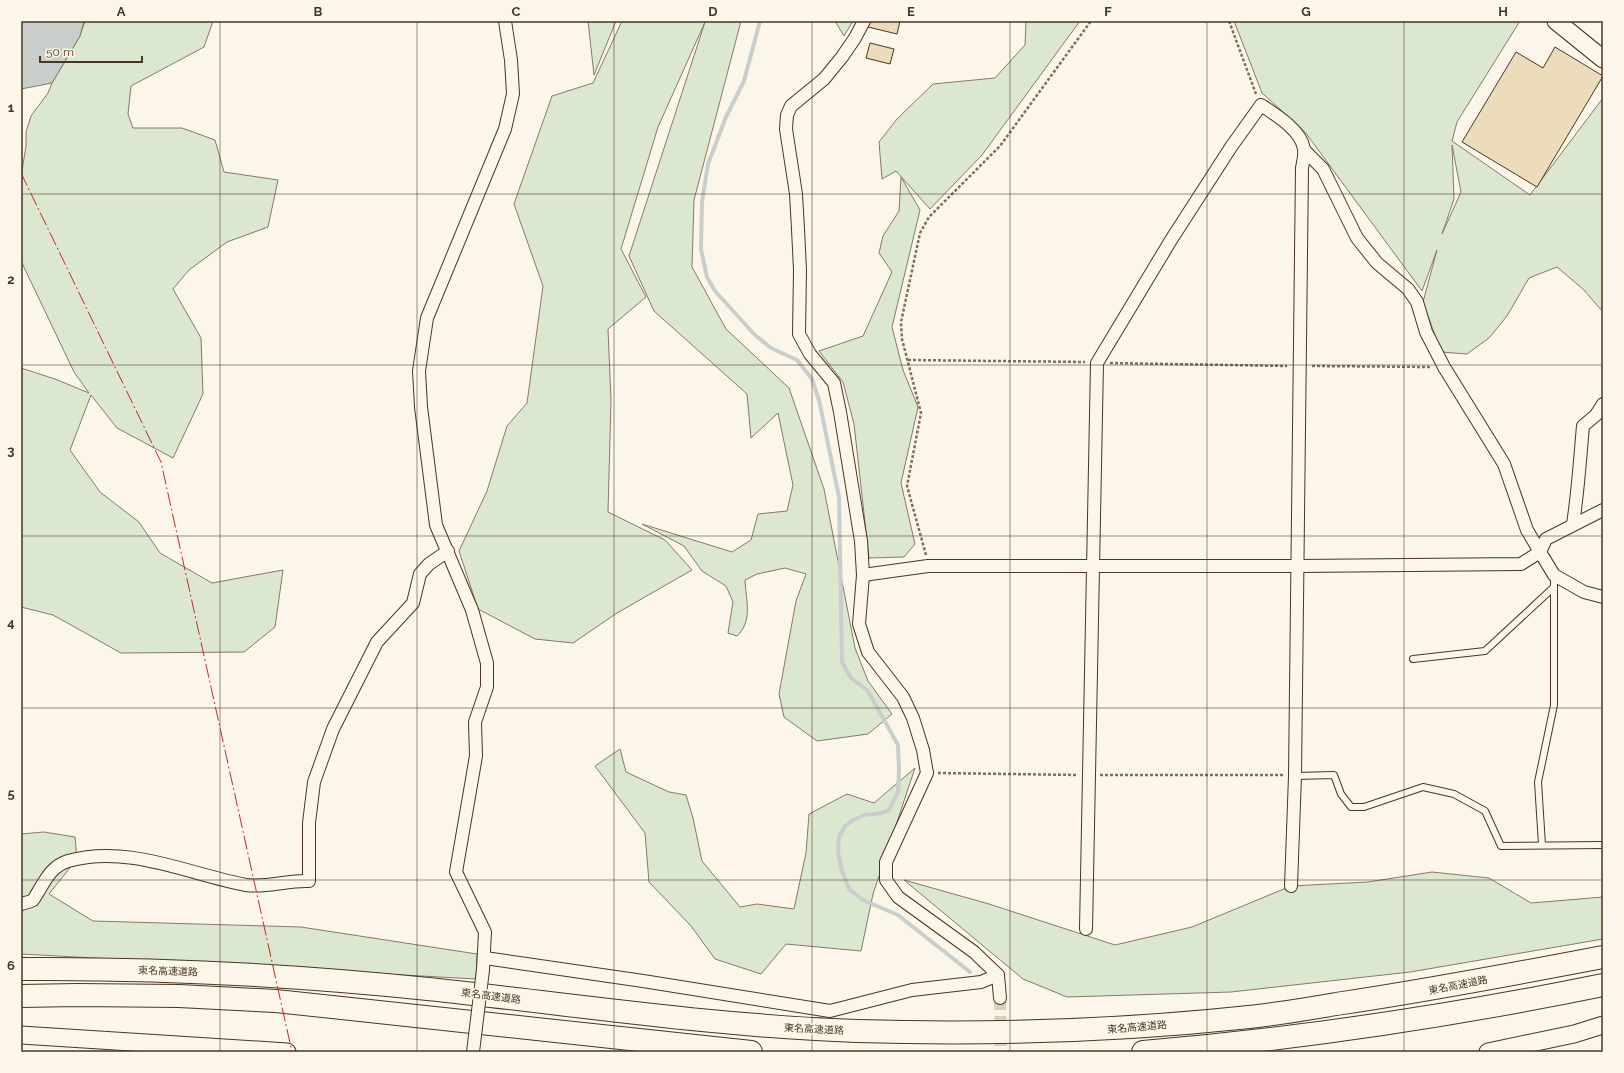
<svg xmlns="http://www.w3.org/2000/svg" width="1624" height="1073" font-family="Raleway,'Noto Sans JP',sans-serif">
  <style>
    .green { fill: #dce7d0; stroke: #887966; fill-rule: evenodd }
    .water { fill: #c9cecd; stroke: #887966 }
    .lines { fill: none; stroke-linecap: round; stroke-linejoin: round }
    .stream { stroke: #c9cecd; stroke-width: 4 }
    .building { fill: #ecdcbc; stroke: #4a3520 }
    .street-tunnel { stroke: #d8cfc1; stroke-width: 12; stroke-dasharray: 12 6; stroke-linecap: butt }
    .lane-casing { stroke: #4a3520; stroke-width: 8 }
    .street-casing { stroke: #4a3520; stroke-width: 14 }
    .secondary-casing { stroke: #4a3520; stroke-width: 19 }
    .highway-casing { stroke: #4a3520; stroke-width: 24 }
    .path { stroke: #7f6f5c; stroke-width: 2.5; stroke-dasharray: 3 2; stroke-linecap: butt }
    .lane { stroke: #fbf6e9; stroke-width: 6 }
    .street { stroke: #fbf6e9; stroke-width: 12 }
    .secondary { stroke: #fbf6e9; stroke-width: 17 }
    .highway { stroke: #fbf6e9; stroke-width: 22 }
    .street-bridge-casing { stroke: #4a3520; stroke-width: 14; stroke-linecap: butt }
    .street-bridge { stroke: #fbf6e9; stroke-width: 12 }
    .power { stroke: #c62828; stroke-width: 1; stroke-dasharray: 14 3 2 3; stroke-linecap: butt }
    .grid { fill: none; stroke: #4a3520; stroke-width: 1; stroke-opacity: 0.55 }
    .labels { text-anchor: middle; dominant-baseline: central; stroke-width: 3; stroke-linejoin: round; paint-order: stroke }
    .street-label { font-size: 10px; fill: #4a3520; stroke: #fbf6e9 }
    .neatline { fill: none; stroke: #4a3520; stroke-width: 1.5 }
    .grid-label { font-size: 13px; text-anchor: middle; font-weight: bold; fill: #4a3520 }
  </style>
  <rect width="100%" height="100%" fill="#fbf6e9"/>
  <g class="green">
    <path d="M85 21H213L204 47 131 86 128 114 133 128H182L215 140 224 172 278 180 268 227 227 242 189 270 173 289 201 338 203 394 173 458 117 428 91 395 70 450 100 492 139 522 160 553 212 583 283 570 275 627 244 652 121 653 53 615 21 607V368L55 379 89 393 74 372 21 261V177L26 146V132L31 116 48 93 52 83 80 36Z"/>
    <path d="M588 21H616L594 75Z"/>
    <path d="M622 21H741L694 200 692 267 726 329 789 388 824 489 855 648 868 681 892 714 868 734 817 741 784 717 779 694 796 601 806 574 785 568 757 574 745 580C746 601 753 621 737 636L728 633 733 602 726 586 702 571 684 546 642 524 732 552 751 540 758 514 787 511 793 485 778 413 751 438 747 394 654 311 629 256 705 22 658 127 621 249 646 297 608 329 611 401 608 512 665 540 692 570 617 613 573 643 535 639 478 609 459 551 487 491 507 426 527 403 543 286 514 204 552 96 593 83Z"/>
    <path d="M835 21H853L844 36Z"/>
    <path d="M1026 21H1080L982 155 930 209 896 171 882 179 879 142 897 119 933 84 995 78 1025 45Z"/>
    <path d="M1234 21H1520L1457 122 1452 141 1530 195 1603 98V312L1583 289 1557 267 1529 278 1507 316 1489 338 1467 354 1441 352 1423 302 1437 250 1422 291 1305 132 1262 93ZM1452 145 1461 192 1442 234 1454 199Z"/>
    <path d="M901 177 920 210 892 327 903 370 918 407 901 483 915 544 904 557 869 558 854 424 843 382 819 351 863 336 892 272 879 253 883 236 899 211Z"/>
    <path d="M620 749 626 772 669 792 686 795 693 818 702 861 740 907 757 904 794 909 806 853 809 814 847 794 874 803 915 768 873 894 861 951 786 944 761 974 715 959 691 926 649 882 645 833 595 766Z"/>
    <path d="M44 832 75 837 77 859 49 894 93 921 301 927 477 954 476 979 21 954V834Z"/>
    <path d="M1432 872 1489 878 1531 903 1603 897V939L1410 972 1231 992 1067 997 1023 979 904 880 989 904 1115 945 1192 927 1291 886 1368 882Z"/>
  </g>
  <path class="water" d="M21 21H84L80 36 52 83 21 89Z"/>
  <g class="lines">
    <path class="stream" d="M760 21 744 81 726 117 708 164 702 202 701 249 707 277 715 291 755 335 771 348 797 360 812 379 819 400 839 497 842 662 851 678 868 691 898 745 899 770 898 792 889 810 882 813 864 815 853 820 845 826 839 837 838 852 842 871 849 889 863 900 898 915 970 972"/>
  </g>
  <g class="building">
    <path d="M870 21H900L897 34 868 27Z"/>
    <path d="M870 43 894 49 890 64 866 58Z"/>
    <path d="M1555 47 1603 76 1537 187 1462 142 1516 52 1543 68Z"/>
  </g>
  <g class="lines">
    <path class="street-tunnel" d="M1000 998 1001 1052"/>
    <defs>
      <g id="lane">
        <path d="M1413 659 1485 651 1554 587"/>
        <path d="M1295 776 1334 775 1341 794 1351 807H1364L1423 787 1454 794 1485 811 1501 846 1603 845"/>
        <path d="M1542 845 1538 782 1554 705V575"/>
      </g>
      <g id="street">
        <path d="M864 21 855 38 842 57 824 79 791 106 787 115 786 129 796 194 798 229 800 270 799 334 810 354 834 383 840 412 861 541 863 575 859 624 868 652 903 697 913 718 923 750 927 773 886 862V880L898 897 974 952 998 975 1000 998"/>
        <path d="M1603 510 1546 539 1540 552 1554 575 1584 592 1603 597"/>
        <path d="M1573 524C1578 492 1580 459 1583 426L1596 415 1603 404"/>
        <path d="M863 575 928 566H1298L1521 564 1540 552 1527 530 1504 464 1444 367 1426 332 1417 302 1408 289 1377 263 1357 238 1323 169 1305 151"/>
        <path d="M21 904C24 903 30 902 33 900 35 898 36 895 38 892 46 879 52 866 68 861 128 844 188 874 246 885 267 888 288 880 309 881V823L314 782 333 729 377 642 413 603 420 574 429 564 448 551"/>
        <path d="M1086 929 1097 363 1171 240 1231 147 1261 105C1276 115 1301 130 1304 149 1305 155 1303 162 1302 168L1295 776 1291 886"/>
        <path d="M485 958 643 981 830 1011 912 990 981 982 998 975"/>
        <path d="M483 970 485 932 456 872 476 756 475 722 487 687V663L472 610 436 525 421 407 419 371 427 318 505 129 513 94 511 60 505 21"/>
      </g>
      <g id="secondary">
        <path d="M1556 21 1603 59"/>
        <path d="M21 1035 287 1052"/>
        <path d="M1488 1052 1574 1034 1603 1025"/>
      </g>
      <g id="highway">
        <path d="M21 969C157 968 293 975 428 989 571 1004 713 1026 857 1031 988 1035 1118 1031 1249 1017 1278 1014 1307 1009 1336 1004 1425 991 1514 974 1603 957"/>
        <path d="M21 996 77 995 179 996 276 1001 751 1052"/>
        <path d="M1143 1052C1298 1039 1451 1016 1603 985"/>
      </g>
    </defs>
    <use href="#lane" class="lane-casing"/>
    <use href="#street" class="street-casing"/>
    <use href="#secondary" class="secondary-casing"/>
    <use href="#highway" class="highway-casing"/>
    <g class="path">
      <path d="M1229 21 1256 94"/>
      <path d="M908 360 1085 362"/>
      <path d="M1110 363 1287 366"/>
      <path d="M1312 366 1431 367"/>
      <path d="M926 555 907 486 921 413 902 339 901 322 920 233 929 217 1000 146 1091 21"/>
      <path d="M938 773 1077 775"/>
      <path d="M1100 775H1283"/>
    </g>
    <use href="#lane" class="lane"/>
    <use href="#street" class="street"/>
    <use href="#secondary" class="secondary"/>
    <use href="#highway" class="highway"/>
    <defs>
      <path id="street-bridge" d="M473 1052 483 970"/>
    </defs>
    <use href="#street-bridge" class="street-bridge-casing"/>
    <use href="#street-bridge" class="street-bridge"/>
    <path class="power" d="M21 173 161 462 292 1052"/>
  </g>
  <path class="grid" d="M220 21V1052M417 21V1052M614 21V1052M812 21V1052M1010 21V1052M1207 21V1052M1404 21V1052M21 194H1603M21 365H1603M21 536H1603M21 708H1603M21 880H1603"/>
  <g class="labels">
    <g class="street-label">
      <text transform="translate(168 971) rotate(2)">東名高速道路</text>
      <text transform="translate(1458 985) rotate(-11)">東名高速道路</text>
      <text transform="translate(491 996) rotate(7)">東名高速道路</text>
      <text transform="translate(1137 1027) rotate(-5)">東名高速道路</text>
      <text transform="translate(814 1029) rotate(3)">東名高速道路</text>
    </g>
  </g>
  <rect width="1624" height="1073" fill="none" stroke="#fbf6e9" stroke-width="44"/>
  <path d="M40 56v6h102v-6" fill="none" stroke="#4a3520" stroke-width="2"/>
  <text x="46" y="56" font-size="12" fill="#4a3520" stroke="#fbf6e9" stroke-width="3" paint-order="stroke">50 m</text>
  <rect x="22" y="22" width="1580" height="1029" class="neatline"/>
  <g class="grid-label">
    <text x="121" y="16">A</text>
    <text x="318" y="16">B</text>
    <text x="516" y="16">C</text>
    <text x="713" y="16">D</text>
    <text x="911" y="16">E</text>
    <text x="1108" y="16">F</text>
    <text x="1306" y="16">G</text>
    <text x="1503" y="16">H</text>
    <text x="11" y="112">1</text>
    <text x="11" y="284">2</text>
    <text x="11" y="455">3</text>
    <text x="11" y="627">4</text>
    <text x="11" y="798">5</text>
    <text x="11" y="970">6</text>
  </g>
</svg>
